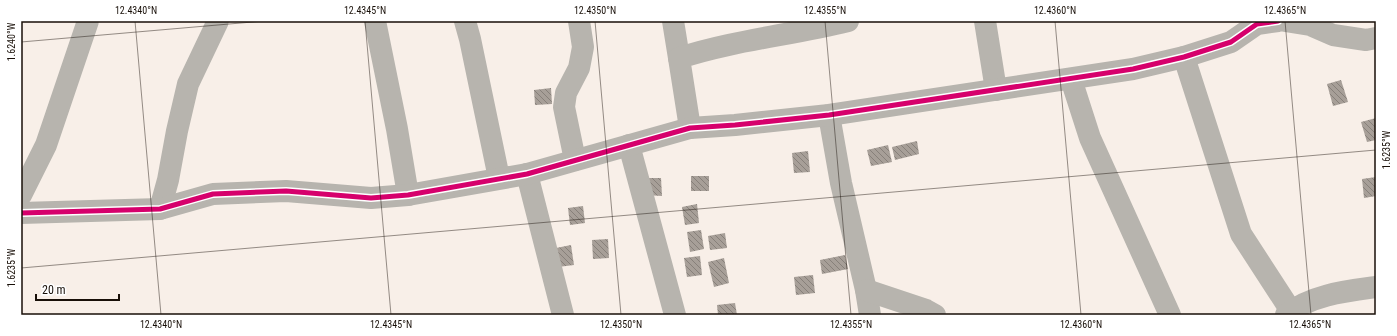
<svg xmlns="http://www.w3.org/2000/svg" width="1397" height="336" font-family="'Roboto Condensed',sans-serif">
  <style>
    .building { fill: url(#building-back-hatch) }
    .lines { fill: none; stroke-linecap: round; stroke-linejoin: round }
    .minor { stroke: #b7b4ae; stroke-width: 22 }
    .cycleway-casing { stroke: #fff; stroke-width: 8 }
    .cycleway { stroke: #d6006c; stroke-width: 5 }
    .ticks { fill: none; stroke: #180f08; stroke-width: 1; stroke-opacity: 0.45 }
    .neatline { fill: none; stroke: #180f08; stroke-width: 1.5 }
    .ticks-label { font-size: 10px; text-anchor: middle; fill: #180f08 }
  </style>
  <defs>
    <pattern id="building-back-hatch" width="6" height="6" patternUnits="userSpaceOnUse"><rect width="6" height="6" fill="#a79f98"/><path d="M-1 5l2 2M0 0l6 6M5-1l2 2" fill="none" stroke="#87807a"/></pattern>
  </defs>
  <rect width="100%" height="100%" fill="#f8efe8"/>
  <g class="building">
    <path d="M1341 80 1348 102 1333 106 1327 84Z"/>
    <path d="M551 88 552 104 535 105 534 90Z"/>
    <path d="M1376 118V140L1367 142 1361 122Z"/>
    <path d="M917 141 919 154 895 160 892 147Z"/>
    <path d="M888 145 892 162 871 166 867 150Z"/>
    <path d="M808 151 810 172 794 173 792 153Z"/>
    <rect x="691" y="176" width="18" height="15"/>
    <path d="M1376 177V196L1364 198 1362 179Z"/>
    <path d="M645 178H661L662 196 645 195Z"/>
    <path d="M697 204 699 223 685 225 682 207Z"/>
    <path d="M583 206 585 223 570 225 568 208Z"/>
    <path d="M701 230 704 249 690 252 687 232Z"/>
    <path d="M725 233 727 248 710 250 708 236Z"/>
    <path d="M608 239 609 258 593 259 592 240Z"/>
    <path d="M571 245 574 265 558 267 556 248Z"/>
    <path d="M845 255 848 269 822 274 820 260Z"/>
    <path d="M700 256 702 275 687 277 684 258Z"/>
    <path d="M724 258 729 283 714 287 708 262Z"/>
    <path d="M813 275 815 293 796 295 794 277Z"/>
    <path d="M735 303 737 315H718L717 305Z"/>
  </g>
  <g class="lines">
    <g class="minor">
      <path d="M375 21 397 129 408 195"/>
      <path d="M465 21 470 39 499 178"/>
      <path d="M673 21 679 58"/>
      <path d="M985 21 996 90"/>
      <path d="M1285 21 1310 25 1333 35 1366 40 1376 38"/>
      <path d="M1184 57 1241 234 1291 311"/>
      <path d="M1071 79 1090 138 1170 315"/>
      <path d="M829 115 841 183 866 290 870 315"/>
      <path d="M690 128 679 58C734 40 792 35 848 21"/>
      <path d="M629 145 675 315"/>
      <path d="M575 160 564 107 566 93 579 68 583 47 579 21"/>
      <path d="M527 174 563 315"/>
      <path d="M21 195 46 145 88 21"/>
      <path d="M160 209 168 180 177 131 188 84 218 21"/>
      <path d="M21 213 160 209 213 194 286 191 371 198 408 195 527 174 690 128 735 125 829 115 1133 69 1184 57 1231 42 1257 24 1278 21"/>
      <path d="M866 290 926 310 935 315"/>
      <path d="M1286 315C1310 295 1346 291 1376 287"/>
    </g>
    <defs>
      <path id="cycleway" d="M21 213 160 209 213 194 286 191 371 198 408 195 527 174 690 128 735 125 829 115 1133 69 1184 57 1231 42 1257 24 1278 21"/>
    </defs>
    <use href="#cycleway" class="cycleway-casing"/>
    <use href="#cycleway" class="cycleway"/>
  </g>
  <path class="ticks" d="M135 21 161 315M365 21 391 315M595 21 621 315M825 21 851 315M1055 21 1081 315M1285 21 1311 315M21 42 264 21M21 268 1376 150"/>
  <rect width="1397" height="336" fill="none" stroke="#ffffff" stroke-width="44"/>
  <path d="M36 294v6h83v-6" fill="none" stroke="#180f08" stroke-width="2"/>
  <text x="42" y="294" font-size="12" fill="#180f08" stroke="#ffffff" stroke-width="3" paint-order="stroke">20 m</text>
  <rect x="22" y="22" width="1353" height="292" class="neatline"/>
  <g class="ticks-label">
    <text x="136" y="14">12.4340°N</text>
    <text x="365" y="14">12.4345°N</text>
    <text x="595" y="14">12.4350°N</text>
    <text x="825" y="14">12.4355°N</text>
    <text x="1055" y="14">12.4360°N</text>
    <text x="1285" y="14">12.4365°N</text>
    <text transform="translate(11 42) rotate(-90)" y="4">1.6240°W</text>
    <text transform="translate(1386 150) rotate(-90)" y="4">1.6235°W</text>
    <text transform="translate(11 268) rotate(-90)" y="4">1.6235°W</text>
    <text x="161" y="328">12.4340°N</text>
    <text x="391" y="328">12.4345°N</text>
    <text x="621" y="328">12.4350°N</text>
    <text x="851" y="328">12.4355°N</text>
    <text x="1081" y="328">12.4360°N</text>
    <text x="1310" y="328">12.4365°N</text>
  </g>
</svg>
